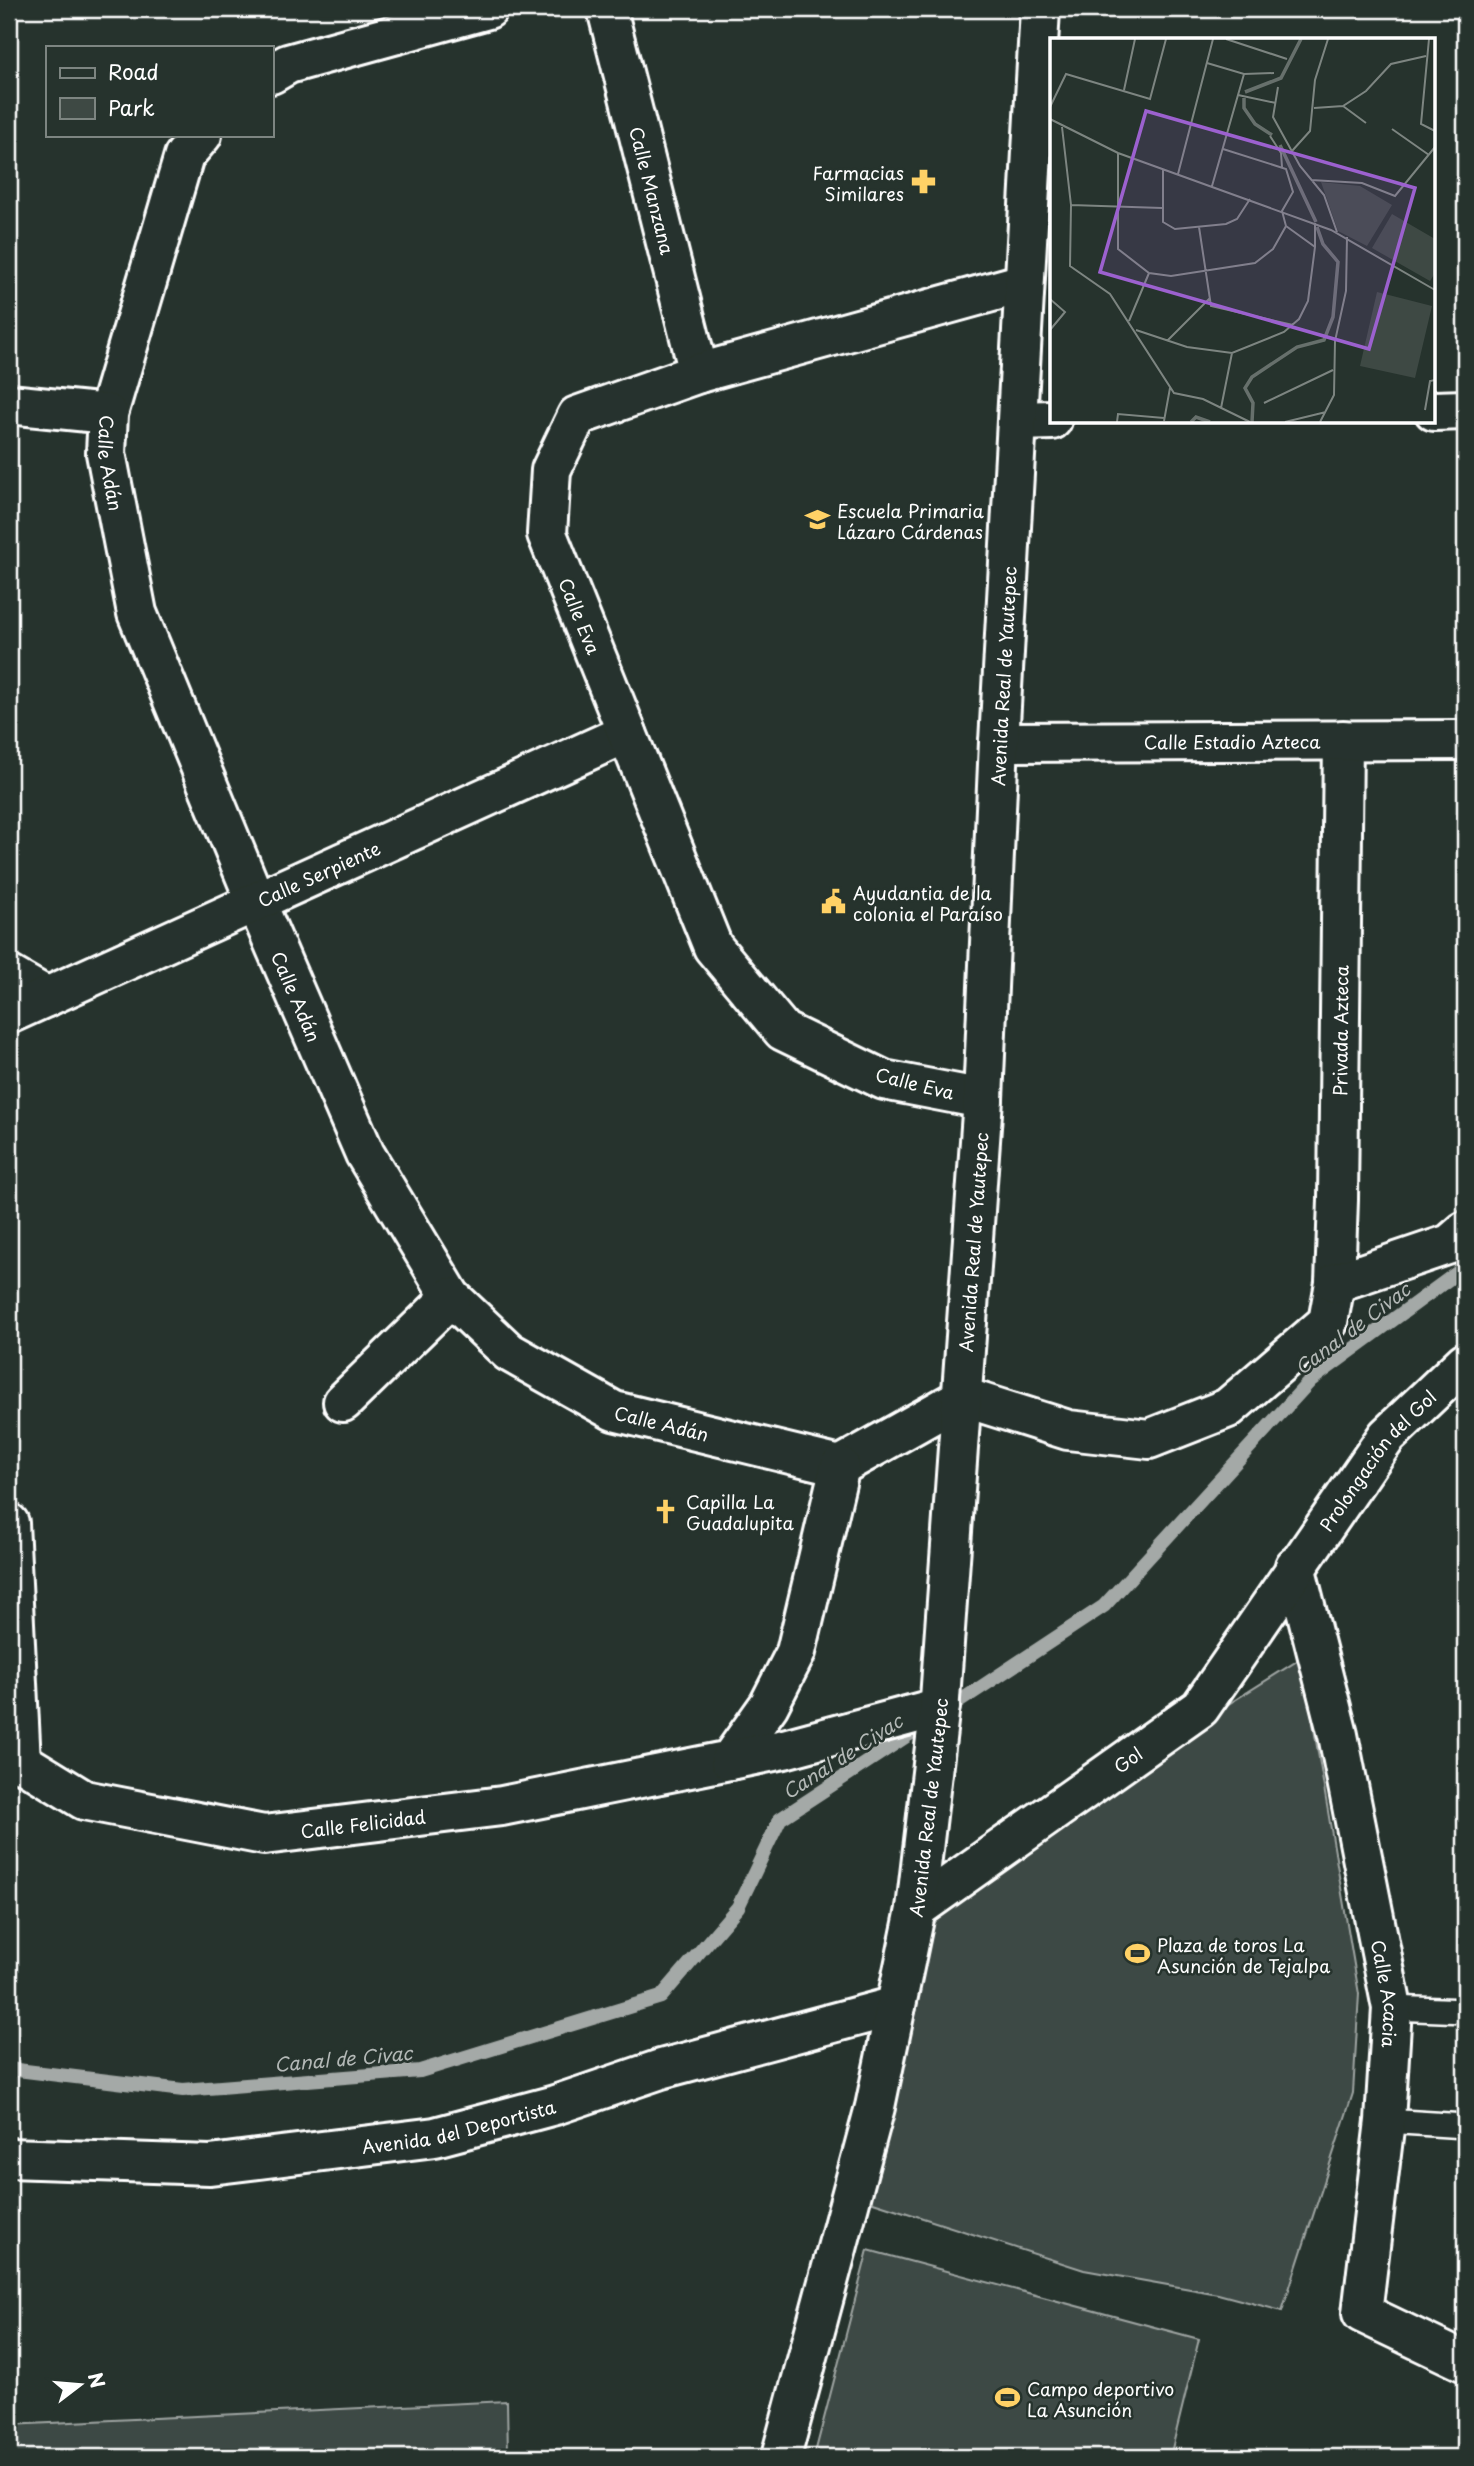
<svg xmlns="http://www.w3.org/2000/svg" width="1474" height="2466" font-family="'Playpen Sans',sans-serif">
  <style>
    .green { fill: #3e4944; stroke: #9ea4a2; stroke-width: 2 }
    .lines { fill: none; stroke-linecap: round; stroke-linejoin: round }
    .stream { stroke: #a4a9a7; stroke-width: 14 }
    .lane-casing { stroke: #fff; stroke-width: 28 }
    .street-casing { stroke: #fff; stroke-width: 44 }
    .secondary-casing { stroke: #fff; stroke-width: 44 }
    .lane { stroke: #26332d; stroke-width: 23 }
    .street { stroke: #26332d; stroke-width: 38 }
    .secondary { stroke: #26332d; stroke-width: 38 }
    .labels { text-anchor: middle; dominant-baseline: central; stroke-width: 5; stroke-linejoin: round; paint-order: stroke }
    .poi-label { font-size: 18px; fill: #fff; stroke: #26332d; text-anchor: start }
    .street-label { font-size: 18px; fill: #fff; stroke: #26332d }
    .water-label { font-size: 19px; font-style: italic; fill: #b3b8b6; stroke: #26332d }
    .inset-river { fill: none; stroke: #67706c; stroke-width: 3.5 }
    .inset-road { fill: none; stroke: #7d8581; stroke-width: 2 }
    .view { fill: #9c61cf; fill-opacity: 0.15; stroke: #9c61cf; stroke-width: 3.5 }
    .inset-edge { fill: none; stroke: #fff; stroke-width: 3.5 }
  </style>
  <rect width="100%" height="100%" fill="#26332d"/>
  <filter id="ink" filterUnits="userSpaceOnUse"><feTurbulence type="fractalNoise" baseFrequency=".0143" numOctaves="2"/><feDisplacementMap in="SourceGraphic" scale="14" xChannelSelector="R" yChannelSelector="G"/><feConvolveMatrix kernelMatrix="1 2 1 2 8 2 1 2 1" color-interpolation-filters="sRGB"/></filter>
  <g filter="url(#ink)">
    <g class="green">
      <path d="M1302 1658 1359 1994 1353 2093 1282 2311 1218 2294 1084 2270 867 2200 929 1914 1211 1715Z"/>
      <path d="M868 2250 1199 2339 1170 2457H814Z"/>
      <path d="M507 2401 508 2457H9V2425Z"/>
    </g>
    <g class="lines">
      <g class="stream">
        <path d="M945 1711 1104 1606 1311 1380 1465 1267"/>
        <path d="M9 2069 183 2090 420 2071 661 1997 738 1907 780 1819 922 1726"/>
      </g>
      <defs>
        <g id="lane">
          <path d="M1392 2008 1465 2011"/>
          <path d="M1385 2121 1465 2126"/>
        </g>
        <g id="street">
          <path id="s1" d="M607 9 699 373"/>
          <path d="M271 74 288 64 488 9"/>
          <path id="s2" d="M202 135 184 156 108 414 106 453 137 613 256 902 365 1154 451 1297 509 1352 614 1411 840 1466 963 1397 1068 1430 1149 1439 1228 1408 1328 1322 1335 1283 1338 1200 1343 740"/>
          <path d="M9 404 108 414"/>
          <path d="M1434 411 1465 410"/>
          <path d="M1019 421 1052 420"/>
          <path id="s3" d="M999 742 1465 740"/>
          <path d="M9 975 47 997"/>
          <path id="s4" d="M9 1014 627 733"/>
          <path d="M983 1099 884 1080 783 1031 713 947 547 534 551 470 577 416 699 373 1024 283"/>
          <path d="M1335 1283 1450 1244 1465 1231"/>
          <path d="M343 1402 451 1297"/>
          <path d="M9 1523 21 1763"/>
          <path id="s5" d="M1295 1566 1338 1735 1392 2008 1385 2121 1362 2313 1465 2362"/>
          <path id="s6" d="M9 1754 84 1800 264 1835 502 1806 730 1760 769 1705 796 1652 840 1466"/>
          <path d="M730 1760 784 1749 940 1707"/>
          <path id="s7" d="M916 1909 1200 1708 1387 1436 1465 1362"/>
          <path id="s8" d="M9 2158 210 2165 435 2137 555 2105 661 2069 896 2006"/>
        </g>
        <g id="secondary">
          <path id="s9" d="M781 2457 875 2107 916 1909 939 1713 983 1099 999 742 1040 9"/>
        </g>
      </defs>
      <use href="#lane" class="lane-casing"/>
      <use href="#street" class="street-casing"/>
      <use href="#secondary" class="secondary-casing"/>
      <use href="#lane" class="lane"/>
      <use href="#street" class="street"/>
      <use href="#secondary" class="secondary"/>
    </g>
  </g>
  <defs>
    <symbol id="pharmacy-bare" viewBox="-9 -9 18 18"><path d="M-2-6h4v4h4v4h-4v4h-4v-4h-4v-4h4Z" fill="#ffd166" stroke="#26332d" stroke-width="2.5" paint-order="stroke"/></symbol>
    <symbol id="school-bare" viewBox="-9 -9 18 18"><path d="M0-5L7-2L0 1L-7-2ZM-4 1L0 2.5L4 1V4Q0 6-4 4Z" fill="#ffd166" stroke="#26332d" stroke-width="2.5" paint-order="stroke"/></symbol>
    <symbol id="civic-bare" viewBox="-9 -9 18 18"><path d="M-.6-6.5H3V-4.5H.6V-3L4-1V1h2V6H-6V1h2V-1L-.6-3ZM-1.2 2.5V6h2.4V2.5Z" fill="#ffd166" stroke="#26332d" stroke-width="2.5" paint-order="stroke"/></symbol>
    <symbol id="church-bare" viewBox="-9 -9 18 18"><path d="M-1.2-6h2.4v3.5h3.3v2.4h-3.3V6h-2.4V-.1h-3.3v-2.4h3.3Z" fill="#ffd166" stroke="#26332d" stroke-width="2.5" paint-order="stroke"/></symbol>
    <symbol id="stadium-bare" viewBox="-9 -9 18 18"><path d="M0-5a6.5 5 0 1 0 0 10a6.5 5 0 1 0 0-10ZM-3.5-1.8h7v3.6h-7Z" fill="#ffd166" stroke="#26332d" stroke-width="2.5" paint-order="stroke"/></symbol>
  </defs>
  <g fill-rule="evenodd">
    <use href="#pharmacy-bare" x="906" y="164" width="35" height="35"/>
    <use href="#school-bare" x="800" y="502" width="35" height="35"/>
    <use href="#civic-bare" x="816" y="884" width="35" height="35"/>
    <use href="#church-bare" x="648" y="1494" width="35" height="35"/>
    <use href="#stadium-bare" x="1120" y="1936" width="35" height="35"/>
    <use href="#stadium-bare" x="990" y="2380" width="35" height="35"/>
  </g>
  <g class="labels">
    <g class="poi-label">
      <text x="904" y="172" text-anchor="end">Farmacias<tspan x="904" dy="21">Similares</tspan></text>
      <text x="837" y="510">Escuela Primaria<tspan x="837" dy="21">Lázaro Cárdenas</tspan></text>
      <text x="853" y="892">Ayudantia de la<tspan x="853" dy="21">colonia el Paraíso</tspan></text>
      <text x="686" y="1501">Capilla La<tspan x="686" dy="21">Guadalupita</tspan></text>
      <text x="1157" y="1944">Plaza de toros La<tspan x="1157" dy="21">Asunción de Tejalpa</tspan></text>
      <text x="1027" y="2388">Campo deportivo<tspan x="1027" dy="21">La Asunción</tspan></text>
    </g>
    <g class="street-label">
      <text stroke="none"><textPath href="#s1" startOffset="187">Calle Manzana</textPath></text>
      <text stroke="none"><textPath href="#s2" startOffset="346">Calle Adán</textPath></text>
      <text transform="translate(580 616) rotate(68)">Calle Eva</text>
      <text stroke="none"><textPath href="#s9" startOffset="1801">Avenida Real de Yautepec</textPath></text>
      <text stroke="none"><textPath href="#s3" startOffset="233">Calle Estadio Azteca</textPath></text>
      <text stroke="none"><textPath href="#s4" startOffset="340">Calle Serpiente</textPath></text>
      <text stroke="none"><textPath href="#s2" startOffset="914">Calle Adán</textPath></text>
      <text stroke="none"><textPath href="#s2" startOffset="2527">Privada Azteca</textPath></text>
      <text transform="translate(915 1083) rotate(14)">Calle Eva</text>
      <text stroke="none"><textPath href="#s9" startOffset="1234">Avenida Real de Yautepec</textPath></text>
      <text stroke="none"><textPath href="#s2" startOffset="1502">Calle Adán</textPath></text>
      <text stroke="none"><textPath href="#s7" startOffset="653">Prolongación del Gol</textPath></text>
      <text stroke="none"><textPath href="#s7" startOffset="259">Gol</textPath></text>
      <text stroke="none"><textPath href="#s9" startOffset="667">Avenida Real de Yautepec</textPath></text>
      <text stroke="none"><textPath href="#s6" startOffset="371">Calle Felicidad</textPath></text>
      <text stroke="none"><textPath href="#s5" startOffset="438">Calle Acacia</textPath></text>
      <text stroke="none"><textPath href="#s8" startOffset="453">Avenida del Deportista</textPath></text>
    </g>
    <g class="water-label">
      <text transform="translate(1352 1328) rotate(-37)">Canal de Civac</text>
      <text transform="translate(842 1756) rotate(-33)">Canal de Civac</text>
      <text transform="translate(343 2058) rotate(-5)">Canal de Civac</text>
    </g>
  </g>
  <g transform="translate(1050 38)">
    <rect width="385" height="385" fill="#26332d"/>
    <path d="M271 144 310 148 342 167 317 208 288 193ZM342 176 385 201V235L380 243 322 210ZM327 254 382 268 365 340 310 328Z" fill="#3e4944"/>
    <path class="inset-river" d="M195 54 231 40 251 1M194 60V70L205 86 222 97M230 107 266 184M141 384 146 379 160 384M202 384 203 365 195 350 202 339 247 309 274 302 283 279 288 224 273 206 267 189"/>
    <path class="inset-road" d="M176 1 237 21M379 1 371 86 385 93M157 25 194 36 224 35M228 49 223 79 250 128 274 157 287 194M74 52 85 1M188 57 226 65M293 68 316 85M0 69 16 36 100 61 116 1M264 70 293 68 316 53 341 26 376 18M0 81 68 115 281 192 385 252M12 89 21 167 20 228 60 256 124 355 153 361 200 384M342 91 379 117M220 98 231 115 232 129M242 113 260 93 265 42 278 1M68 115V211L99 235 121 238 205 225 223 211 236 188 232 173 243 154 236 131 173 111M113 131V184L125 191 176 186 187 181 200 161M128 136 163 1M261 142 312 145 345 158 385 109M162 148 194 36M21 167 112 170M149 189 161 268 243 287M265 209V185M0 261 15 274 0 292M79 283 99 235M86 292 137 309 182 315 234 294 249 281 258 263 265 209 236 188M117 303 160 260M214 365 283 332M171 370 182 315M375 372 380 343 385 342M114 383 120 350M67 384 68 376 114 380M235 384 276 374M270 384 284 357 285 303 296 253 297 199"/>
    <path class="view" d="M96 73 365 150 319 311 50 234Z"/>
    <rect width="385" height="385" class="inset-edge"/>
  </g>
  <rect width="1474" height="2466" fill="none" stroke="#26332d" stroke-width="35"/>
  <rect x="18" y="18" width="1439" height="2431" fill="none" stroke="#fff" stroke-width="2.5" filter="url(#ink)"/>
  <rect x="46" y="46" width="228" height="91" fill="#26332d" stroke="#7d8581" stroke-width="2"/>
  <rect x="60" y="68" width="35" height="10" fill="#26332d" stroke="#7d8581" stroke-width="2"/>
  <text x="108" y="80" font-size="21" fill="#ffffff">Road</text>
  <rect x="60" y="98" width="35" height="21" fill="#3e4944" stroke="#7d8581" stroke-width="2"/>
  <text x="108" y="116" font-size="21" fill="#ffffff">Park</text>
  <g transform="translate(80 2385) rotate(74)" stroke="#26332d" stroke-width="5" paint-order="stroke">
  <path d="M0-5L12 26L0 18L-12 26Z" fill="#ffffff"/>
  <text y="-10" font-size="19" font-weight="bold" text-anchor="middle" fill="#ffffff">N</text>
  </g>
</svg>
